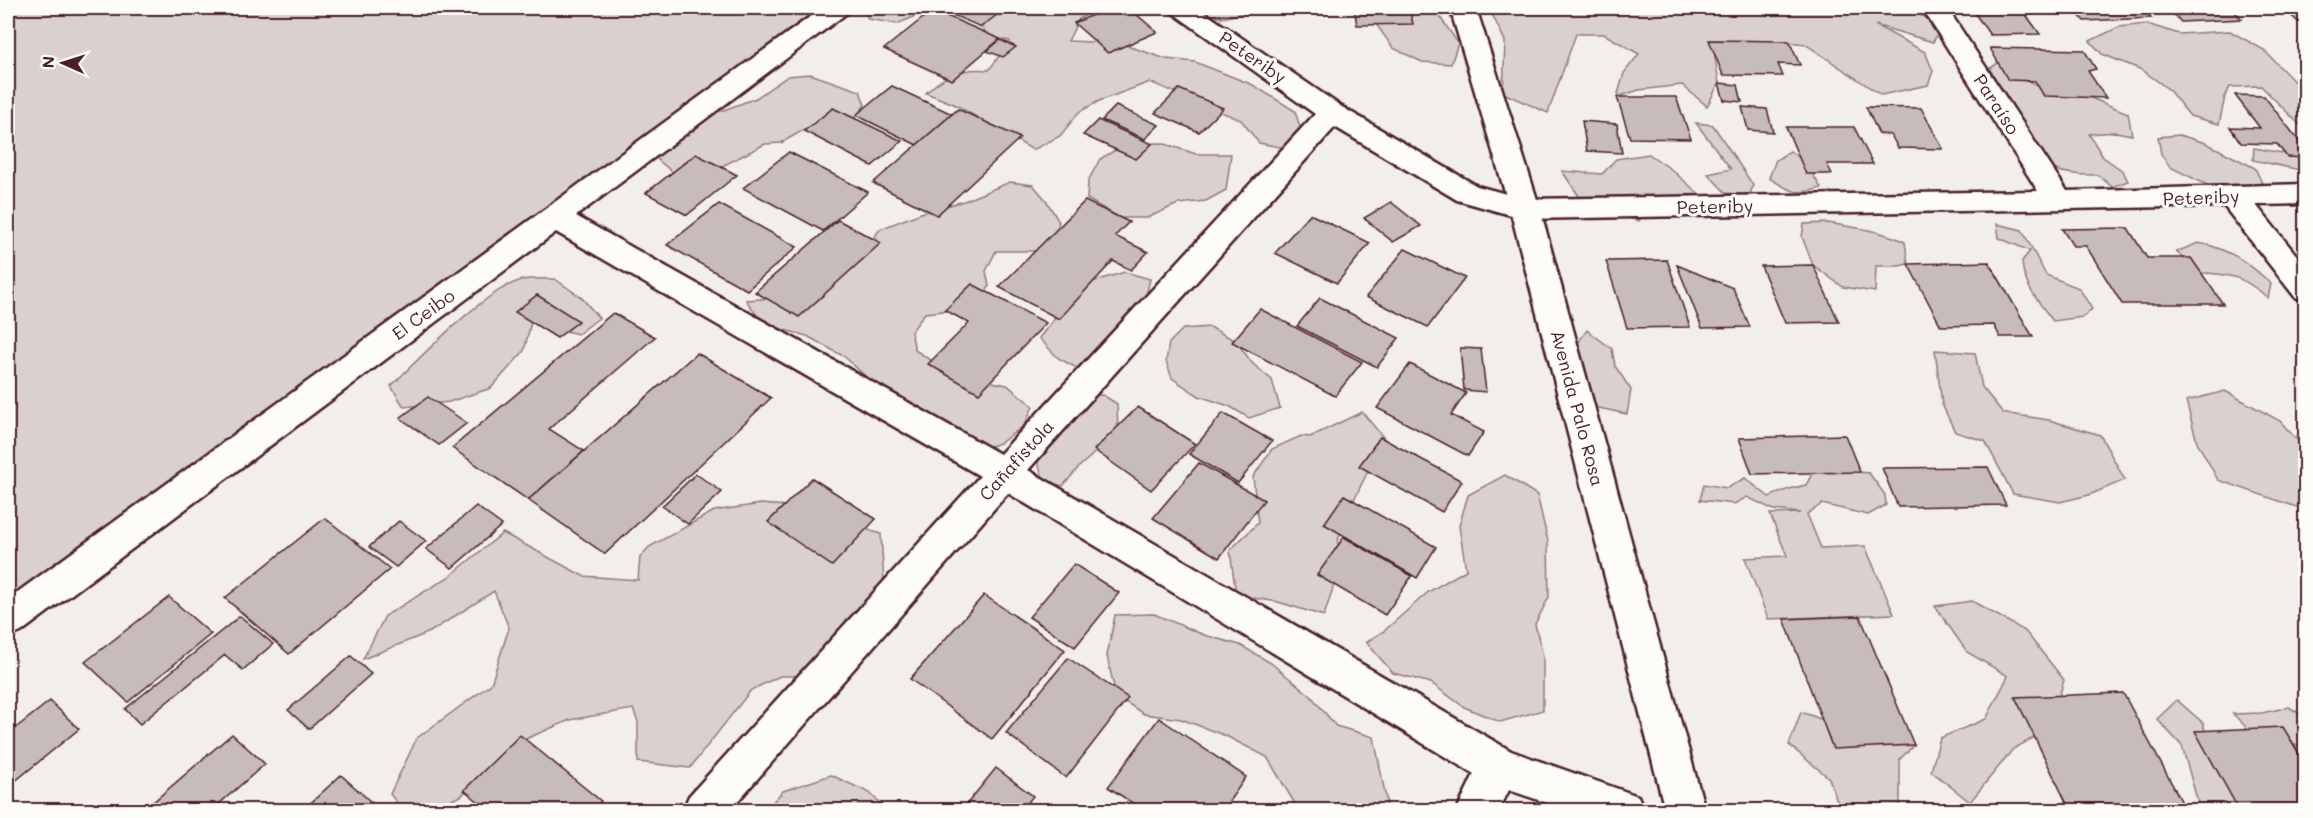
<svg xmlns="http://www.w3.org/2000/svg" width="2313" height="818" font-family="Mali,sans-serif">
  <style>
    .green { fill: #d9d0cf; stroke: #92787d; stroke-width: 1.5 }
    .building { fill: #c8bbbb; stroke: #4a1f2b; stroke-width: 1.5 }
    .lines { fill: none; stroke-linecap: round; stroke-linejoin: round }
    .minor-casing { stroke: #4a1f2b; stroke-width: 5 }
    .secondary-casing { stroke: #4a1f2b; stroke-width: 5 }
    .minor { fill: #fdfcf7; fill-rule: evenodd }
    .secondary { fill: #fdfcf7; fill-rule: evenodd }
    .labels { text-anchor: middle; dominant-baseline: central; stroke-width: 6; stroke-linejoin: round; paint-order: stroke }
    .street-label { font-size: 18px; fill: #4a1f2b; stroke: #fdfcf7 }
  </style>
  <rect width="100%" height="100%" fill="#f2efeb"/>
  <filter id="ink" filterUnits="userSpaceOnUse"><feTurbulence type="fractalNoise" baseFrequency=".0167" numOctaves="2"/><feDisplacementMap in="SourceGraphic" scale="12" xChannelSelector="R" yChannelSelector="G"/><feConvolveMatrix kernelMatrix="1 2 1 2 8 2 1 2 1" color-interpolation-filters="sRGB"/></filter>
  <g filter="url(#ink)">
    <g class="green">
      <path d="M8 8H838L699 111H721L756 98 788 76 810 74 860 91 865 105 851 122 807 128 781 143 765 144 699 178 676 175 658 160 653 146 8 620Z"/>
      <path d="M863 8H932L930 10 897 24 868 19Z"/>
      <path d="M987 8H1095L1094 10 1079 19 1068 41 1119 43 1166 59 1195 62 1253 85 1295 111 1305 143 1295 150 1259 143 1241 120 1150 82 1099 101 1079 112 1060 136 1033 150 954 104 926 93C944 74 964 67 989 70L1010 41 989 37 980 25Z"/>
      <path d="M1186 8H1252L1249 12 1222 18 1190 12Z"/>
      <path d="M1346 8H1438L1440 17 1458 43 1451 64 1422 62 1393 48 1374 21Z"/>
      <path d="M1489 8H1914L1922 16 1944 23 1933 42 1875 25 1925 52 1933 71 1928 85 1881 95 1805 44 1779 41 1714 51 1719 83 1707 106 1682 85 1639 90 1617 97 1624 73 1639 54 1604 34H1576L1548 113 1503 93 1505 41Z"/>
      <path d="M2147 24 2179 34 2230 31 2264 50 2305 93V130L2261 86 2230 87 2225 97 2219 124 2190 116 2168 89 2142 70 2102 54 2090 41 2119 27Z"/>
      <path d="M2002 60 2016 74 2048 92 2091 98 2128 113 2132 135 2116 132 2089 134 2103 157 2123 171 2128 181 2112 187 2098 175C2053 176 2048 167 2014 141L2023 123 1989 69Z"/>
      <path d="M1696 123 1713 125 1753 185 1750 195 1726 193 1708 174 1731 169Z"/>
      <path d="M2179 135 2206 143 2255 168 2262 183 2254 189 2209 186 2170 167 2161 154 2158 137Z"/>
      <path d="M1162 143 1196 154H1231L1226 190 1206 201 1178 204 1147 218H1120L1087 199 1088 181 1100 159 1126 144Z"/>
      <path d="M2254 148 2305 157V171L2253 160Z"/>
      <path d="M1790 151 1806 163 1821 188C1796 196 1790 191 1769 178L1776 160Z"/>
      <path d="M1649 154 1672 170 1699 194 1686 207 1652 198 1639 221 1587 208 1562 171 1602 174 1616 159Z"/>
      <path d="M1010 182 1033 185 1046 200 1059 222 1052 245 1035 251H996L986 271 989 286 982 302 962 309 925 313 911 332 915 350 940 366 972 378 1007 385 1033 406 1025 425 1000 443 977 450 879 416 864 375 845 357 807 336 763 324 746 300 774 298 855 263 880 229 921 213 964 201Z"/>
      <path d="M1828 223C1855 228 1881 230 1905 242L1908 264 1899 266H1876L1875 292 1843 287 1813 265 1802 237 1804 224Z"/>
      <path d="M1997 224 2022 230 2046 275 2079 288 2092 309 2083 317 2053 321C2039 302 2023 286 2022 261L2030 251 1999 238Z"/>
      <path d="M2198 243C2226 247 2252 265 2271 284L2268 298C2245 278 2233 274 2202 273L2176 252Z"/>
      <path d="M1125 272 1150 279 1137 335 1088 374 1058 358 1039 338 1054 319 1062 301 1085 284Z"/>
      <path d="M555 279 582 298 599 318 578 334 558 329 533 314 524 351 491 388 449 402 404 407 391 386C419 359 485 289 522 280 532 278 544 279 555 279Z"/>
      <path d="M1210 327 1236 341 1252 363 1272 380 1280 408 1249 418 1229 406 1199 396 1172 378 1166 361 1169 343 1183 329Z"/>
      <path d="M1587 330 1612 349 1615 366 1631 390 1627 414 1589 406 1588 382 1575 347Z"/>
      <path d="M1935 350 1975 353 1982 387 2003 413 2049 420 2100 435 2125 480 2089 495 2060 502 2013 494 1985 441 1955 432 1942 404Z"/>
      <path d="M2225 391 2280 421 2305 449V510L2218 480 2197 442 2186 401Z"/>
      <path d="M1103 395 1117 404 1118 432 1079 467 1063 486 1044 481 1034 452 1084 396Z"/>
      <path d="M1362 412 1384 438 1350 508 1338 540V572L1324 616 1278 602 1236 595 1230 550 1258 523 1253 477 1272 449 1301 436 1310 437Z"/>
      <path d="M1815 468 1869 473 1885 495 1886 505 1868 515 1822 504 1807 514 1821 548 1865 546 1894 614 1768 619 1745 558 1787 556 1770 514 1800 513 1774 510 1747 497 1734 504 1700 500 1704 484 1727 488 1745 478 1769 497 1789 489 1806 485Z"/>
      <path d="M1505 475 1537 495 1548 541 1549 597 1535 624 1543 656V710L1500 722 1464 707 1431 683 1393 673 1366 642 1384 631 1428 592 1466 570 1459 526 1468 495Z"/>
      <path d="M761 504 799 507 881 534 885 601 829 676H780L751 690 690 768 638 762V722L633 709 570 720 509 746 461 796 427 810H402L390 794 417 738 491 684 509 628 494 591 430 632 363 659 385 616 450 576 503 533 583 576 638 580 640 557 649 547 714 511Z"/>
      <path d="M1972 601 2025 631 2064 680 2050 729 2013 749 1970 802 1931 771 1940 738 1986 719 2008 676 1967 652 1935 606Z"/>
      <path d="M1154 614 1204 635 1240 645 1271 663 1311 696 1336 726 1374 737 1387 804 1385 810H1293L1294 802 1267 757 1226 736 1181 719 1144 714 1116 696 1107 656 1115 615Z"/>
      <path d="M2177 700 2203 723 2209 746 2248 810H2200L2182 746 2157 719Z"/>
      <path d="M2289 707 2305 717V745L2300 746 2259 740 2233 714 2262 713Z"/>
      <path d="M1801 712 1875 738 1914 745 1900 759V810H1840L1829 778 1789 745Z"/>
      <path d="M831 775 870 793 886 810H765L783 791Z"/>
    </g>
    <g class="building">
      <path d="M948 8H1006L981 27 943 11Z"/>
      <path d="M1109 8H1129L1157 32 1108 53 1074 23Z"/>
      <path d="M1354 8H1409L1413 24 1357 25Z"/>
      <path d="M1971 8H2021L2040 34 1990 35Z"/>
      <path d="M2073 8H2141L2151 18 2084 21Z"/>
      <path d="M2168 8H2231L2242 19 2181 22Z"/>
      <path d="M2284 8H2306V21H2297Z"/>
      <path d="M933 10 1000 39 952 80 884 49Z"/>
      <path d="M1000 40 1016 47 1003 57 987 51Z"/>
      <path d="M1709 40 1789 41 1800 65 1778 64 1783 76 1723 75Z"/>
      <path d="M1990 48 2084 50 2096 69 2088 71 2106 98 2044 96 2035 81 2008 80Z"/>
      <path d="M1719 83 1738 85 1742 102 1724 100Z"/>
      <path d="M892 86 952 114 917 145 856 115Z"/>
      <path d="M1179 89 1223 108 1199 132 1155 113Z"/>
      <path d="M2235 95 2264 96 2306 150V158L2287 157 2277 144 2241 143 2230 127 2260 128Z"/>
      <path d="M1617 97H1676L1691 139 1630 138Z"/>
      <path d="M1116 106 1159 125 1145 139 1102 120Z"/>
      <path d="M1742 107 1767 109 1773 132 1748 130Z"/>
      <path d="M1866 107 1921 108 1943 149 1898 148 1891 135 1879 134Z"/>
      <path d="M833 108 902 141 872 166 804 131Z"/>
      <path d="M958 109 1020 138 937 215 873 183Z"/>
      <path d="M1098 120 1152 144 1136 159 1083 135Z"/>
      <path d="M1582 121 1617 124 1622 153 1587 151Z"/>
      <path d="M1786 127H1854L1873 164H1827L1832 174H1806Z"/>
      <path d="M789 152 868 192 823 231 743 188Z"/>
      <path d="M696 154 737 175 687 215 646 193Z"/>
      <path d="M1085 201 1129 222 1115 236 1148 252 1131 270 1113 261 1059 319 999 287Z"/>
      <path d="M1391 202 1421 226 1393 242 1364 218Z"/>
      <path d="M719 204 797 247 747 290 667 245Z"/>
      <path d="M1310 214 1370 243 1337 283 1275 253Z"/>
      <path d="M838 220 881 243 799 317 755 292Z"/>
      <path d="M2128 228 2147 258H2191L2223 304H2122L2086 246H2073L2062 229Z"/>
      <path d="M1405 249 1465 278 1428 327 1366 297Z"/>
      <path d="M1667 260 1690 327 1627 328 1606 261Z"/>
      <path d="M1989 262 2033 337H2000L1994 325 1941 326 1908 264Z"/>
      <path d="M1677 265 1733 288 1750 327 1702 328Z"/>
      <path d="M1813 265 1839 322 1785 323 1761 266Z"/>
      <path d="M972 284 1046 323 979 393 928 364 969 323 945 310Z"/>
      <path d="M537 295 579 321 557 338 515 312Z"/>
      <path d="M1320 298 1399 338 1377 367 1297 326Z"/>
      <path d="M1260 309 1362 362 1335 396 1232 342Z"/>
      <path d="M613 313 655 337 549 429 584 451 528 500 452 448Z"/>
      <path d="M1460 348 1481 349 1486 392 1464 390Z"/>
      <path d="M697 353 771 398 605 554 528 500Z"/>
      <path d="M1410 364 1466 393 1451 415 1484 432 1468 456 1377 408Z"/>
      <path d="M428 397 467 423 439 445 400 418Z"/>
      <path d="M1138 407 1195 444 1151 490 1094 450Z"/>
      <path d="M1223 413 1272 441 1238 483 1189 454Z"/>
      <path d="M1845 435 1860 472 1752 474 1739 438Z"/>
      <path d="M1380 437 1462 481 1442 512 1359 466Z"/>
      <path d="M1199 463 1264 500 1219 558 1153 518Z"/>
      <path d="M1988 467 2006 505 1898 507 1882 468Z"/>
      <path d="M696 474 722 492 688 524 662 506Z"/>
      <path d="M812 478 876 519 832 566 768 522Z"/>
      <path d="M1344 495 1436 547 1417 578 1324 524Z"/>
      <path d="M476 506 502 525 452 568 426 549Z"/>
      <path d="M325 518 390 569 289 654 225 598Z"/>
      <path d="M399 521 426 541 396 567 369 547Z"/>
      <path d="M1344 537 1412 576 1385 615 1317 575Z"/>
      <path d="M1074 564 1119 593 1075 647 1029 617Z"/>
      <path d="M984 595 1065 650 992 739 910 679Z"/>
      <path d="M169 597 211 634 128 702 85 662Z"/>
      <path d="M240 616 273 644 243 670 225 655 140 724 125 709Z"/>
      <path d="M1860 616 1914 745 1833 749 1784 619Z"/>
      <path d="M351 656 371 674 309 729 288 710Z"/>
      <path d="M1068 658 1128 698 1066 778 1006 733Z"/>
      <path d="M2123 693 2186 810H2070L2015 697Z"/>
      <path d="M50 701 79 729 14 782 8 776V734Z"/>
      <path d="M1159 718 1246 777 1223 810H1143L1108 787Z"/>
      <path d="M2283 727 2306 765V810H2239L2195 731Z"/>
      <path d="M232 734 265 764 212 810H144Z"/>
      <path d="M520 735 601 801 593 810H489L464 790Z"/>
      <path d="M996 768 1033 796 1022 810H962Z"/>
      <path d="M341 775 380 810H303Z"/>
    </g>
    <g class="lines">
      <defs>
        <path id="minor" d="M822 8H851L847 13 576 216 1000 454 1315 114 1173 13 1170 8H1198L1342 107 1477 186 1525 199 2038 191 1922 8H1947L2067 191 2306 184V204L2256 205 2306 267V300L2295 297 2224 206 1525 219 1457 200 1335 127 1028 470 1511 751 1638 796 1644 810H1568L1509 790 1499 810H1457L1474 774 1008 493 730 810H683L689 796 980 476 556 232 21 632 8 637V599Z"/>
        <path id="secondary" d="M1450 8H1476L1540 209 1705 810H1665L1510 209Z"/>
      </defs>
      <use href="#minor" class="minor-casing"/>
      <use href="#secondary" class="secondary-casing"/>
      <use href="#minor" class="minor"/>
      <use href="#secondary" class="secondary"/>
    </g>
  </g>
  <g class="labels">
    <g class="street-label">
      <text transform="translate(1253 57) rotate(35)">Peteriby</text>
      <text transform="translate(1997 104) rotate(57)">Paraíso</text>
      <text transform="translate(2201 197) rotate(-2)">Peteriby</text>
      <text transform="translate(1715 206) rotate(-1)">Peteriby</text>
      <text transform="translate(423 314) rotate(-36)">El Ceibo</text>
      <text transform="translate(1578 408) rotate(75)">Avenida Palo Rosa</text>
      <text transform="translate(1016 460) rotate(-48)">Cañafistola</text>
    </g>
  </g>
  <rect width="2313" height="818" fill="none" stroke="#fdfcf7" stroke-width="30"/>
  <rect x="15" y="15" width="2283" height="788" fill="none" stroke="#4a1f2b" stroke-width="2" filter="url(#ink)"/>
  <g transform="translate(63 63) rotate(273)" stroke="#fdfcf7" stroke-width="4.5" paint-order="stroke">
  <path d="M0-4.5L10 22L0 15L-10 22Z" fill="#4a1f2b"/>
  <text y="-9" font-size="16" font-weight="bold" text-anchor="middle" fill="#4a1f2b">N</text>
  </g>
</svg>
